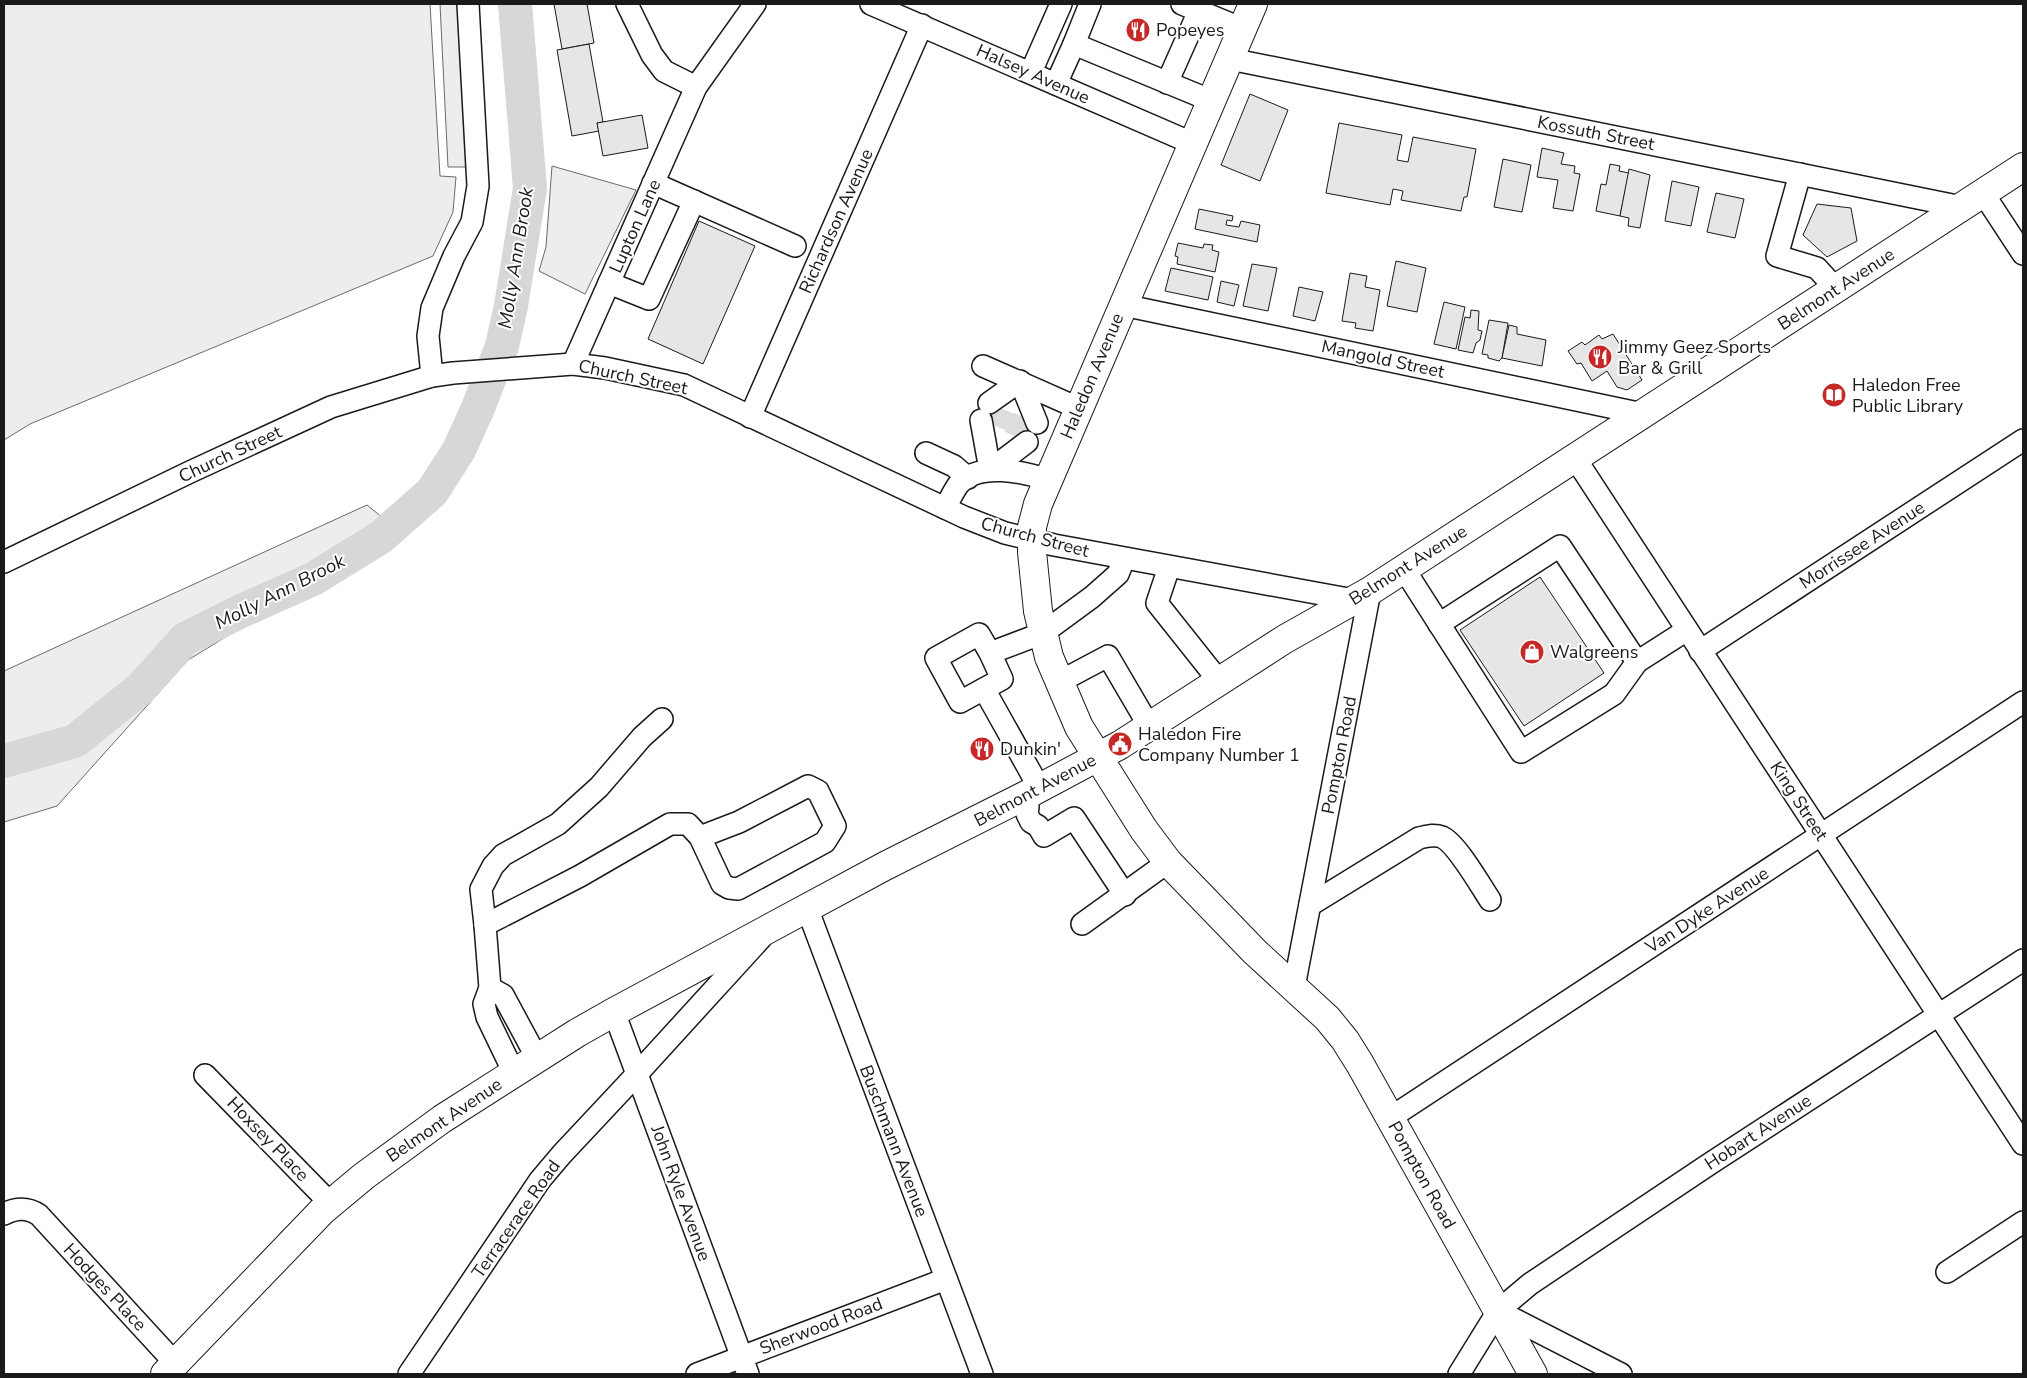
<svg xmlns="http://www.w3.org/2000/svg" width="2027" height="1378" font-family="'Nunito Sans',sans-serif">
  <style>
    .built { fill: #ededed; stroke: #6a6a6a }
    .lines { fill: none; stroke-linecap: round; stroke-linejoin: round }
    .river { stroke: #d7d7d7; stroke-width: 34 }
    .building { fill: #e6e6e6; stroke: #1a1a1a }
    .minor-tunnel { stroke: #ddd; stroke-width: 21; stroke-dasharray: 21 11; stroke-linecap: butt }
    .minor-casing { stroke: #1a1a1a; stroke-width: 24 }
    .major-casing { stroke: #1a1a1a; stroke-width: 30 }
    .minor { stroke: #fff; stroke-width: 21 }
    .major { stroke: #fff; stroke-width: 28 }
    .labels { text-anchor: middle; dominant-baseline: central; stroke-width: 4; stroke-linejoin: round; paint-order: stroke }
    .poi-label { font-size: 18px; fill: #1a1a1a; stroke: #fff; text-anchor: start }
    .street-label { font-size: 18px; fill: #1a1a1a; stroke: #fff }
    .water-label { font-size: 19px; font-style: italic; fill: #1a1a1a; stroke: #fff }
  </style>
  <rect width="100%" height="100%" fill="#fff"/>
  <g class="built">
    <path d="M4 4H430L440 176 456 177 453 212 433 256 30 424 4 440Z"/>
    <path d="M440 4H459L467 167H448Z"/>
    <path d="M552 166 636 190 585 294 539 271 546 247Z"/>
    <path d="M367 505 399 531 188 660 57 806 4 822V671Z"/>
  </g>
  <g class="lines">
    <path class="river" d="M4 761 75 741 141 688 185 639 239 612 313 579 381 537 432 492 459 450 478 408 502 346 511 306 530 188 515 4"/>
  </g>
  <g class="building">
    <path d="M554 4H587L594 43 562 49Z"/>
    <path d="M589 44 603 122 597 123 599 131 572 136 557 50Z"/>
    <path d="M1250 94 1288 110 1260 181 1221 165Z"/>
    <path d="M642 115 648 148 603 156 597 123Z"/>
    <path d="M1339 123 1402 135 1397 160 1408 162 1413 137 1476 149 1467 197H1464L1461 211 1401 200 1403 191 1393 189 1390 205 1326 193Z"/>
    <path d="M1542 148 1564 153 1561 164 1575 166 1574 173 1580 174 1573 211 1553 208 1558 180 1537 177Z"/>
    <path d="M1503 159 1531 165 1522 212 1494 207Z"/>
    <path d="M1610 164 1620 166 1619 171 1629 173 1620 216 1596 211 1601 184 1606 185Z"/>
    <path d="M1629 169 1650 175 1640 228 1628 226 1629 218 1620 216Z"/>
    <path d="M1672 181 1699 187 1691 226 1665 221Z"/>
    <path d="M1716 193 1744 199 1735 238 1707 232Z"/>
    <path d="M1817 204 1851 208 1857 241 1827 257 1803 235Z"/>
    <path d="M1199 209 1233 216 1232 221 1227 220 1226 225 1239 227 1241 221 1260 225 1257 242 1195 229Z"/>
    <path d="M699 221 755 246 703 364 648 339Z"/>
    <path d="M1178 243 1203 248 1204 244 1213 245 1212 250 1219 252 1215 272 1177 264 1178 257 1175 256Z"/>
    <path d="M1396 261 1426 268 1417 312 1387 306Z"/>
    <path d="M1252 264 1277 268 1268 311 1243 306Z"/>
    <path d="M1171 268 1213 277 1208 300 1165 291Z"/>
    <path d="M1350 273 1367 276 1365 287 1380 290 1373 331 1355 328 1356 323 1342 321Z"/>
    <path d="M1221 281 1239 285 1234 306 1217 302Z"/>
    <path d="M1299 287 1323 292 1315 321 1293 316Z"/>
    <path d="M1444 302 1465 307 1456 349 1434 344Z"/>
    <path d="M1471 310 1479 311 1478 330 1482 331 1480 340 1476 343 1473 353 1458 350 1465 317 1470 318Z"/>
    <path d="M1489 320 1508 323 1502 358 1499 361 1488 358V355L1482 354Z"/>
    <path d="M1509 325 1517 327V334L1546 340 1542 366 1502 358Z"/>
    <path d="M1613 334 1642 380 1627 390 1617 387 1607 371 1592 381 1581 363 1577 364 1568 351 1582 342 1585 345 1599 335 1602 339Z"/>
    <path d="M1540 577 1604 673 1524 726 1460 630Z"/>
  </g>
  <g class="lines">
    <g class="minor-tunnel">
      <path d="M998 427 1005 410"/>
      <path d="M1014 436 1023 417"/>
    </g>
    <defs>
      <g id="minor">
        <path d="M627 4 652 55 664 71 696 87"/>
        <path d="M871 4 1194 144"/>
        <path d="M1090 4 1074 44 1212 101"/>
        <path d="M1182 4 1243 29"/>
        <path d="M1230 59 1962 207"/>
        <path d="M1031 72 1061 4"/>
        <path d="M1167 83 1199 11"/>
        <path d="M1056 84 1074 44"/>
        <path d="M1800 174 1777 256 1817 268 1836 289"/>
        <path d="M653 183 795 246"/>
        <path d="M1983 193 2023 254"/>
        <path d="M609 283 649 299 694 201"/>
        <path d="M1123 305 1643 414"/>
        <path d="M573 364 696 87 755 4"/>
        <path d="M983 366 1078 408"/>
        <path d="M432 376 428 336 432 308 454 256 472 222 478 186 468 4"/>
        <path d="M989 403 1020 381 1037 423"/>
        <path d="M750 417 922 25"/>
        <path d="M981 420 990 470 1027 442"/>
        <path d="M926 453 954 466 968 478"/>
        <path d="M1575 458 2023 1144"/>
        <path d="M945 508C949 501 953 492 958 485 977 461 1025 472 1048 480"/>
        <path d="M4 562 190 472 331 407 432 376 453 373 573 364 605 368 684 385 964 517 1005 533 1054 545 1354 600"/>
        <path d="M1169 567 1157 603 1219 681"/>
        <path d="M1404 569 1521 752 1614 694 1637 662 1687 630"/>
        <path d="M1439 624 1560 546 1637 662"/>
        <path d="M1700 651 2023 440"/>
        <path d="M990 653 1002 679 960 702 936 658 979 634 990 653 1043 633 1092 597 1118 574 1124 559"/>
        <path d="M1059 682 1108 656 1149 726"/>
        <path d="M984 689 1040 789"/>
        <path d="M1023 797 1028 807 1027 814 1031 822 1038 826 1044 836 1074 818 1125 895"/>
        <path d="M1310 905 1419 838C1428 836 1434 834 1442 837 1456 843 1481 886 1490 900"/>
        <path d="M807 908 982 1374"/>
        <path d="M1082 924 1168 862"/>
        <path d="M485 925 481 889 493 866 503 855 558 824 599 787 642 737 662 719"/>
        <path d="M1294 987 1370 591"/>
        <path d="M490 988 485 925 580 876 670 824H688L700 837 739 822 808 786 818 791 835 826 825 842 738 889 729 888 722 884 700 837"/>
        <path d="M614 1012 748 1374"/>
        <path d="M514 1073 487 1017 484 1004 490 988 503 995 537 1058"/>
        <path d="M205 1075 331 1204"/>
        <path d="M1390 1118 2023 702"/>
        <path d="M4 1214C16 1208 27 1207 39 1215L175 1363"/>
        <path d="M1947 1272 2023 1222"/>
        <path d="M1498 1311 1621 1374"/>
        <path d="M409 1374 540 1180 562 1154 637 1074 762 937"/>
        <path d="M697 1374 946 1279"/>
        <path d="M1459 1374 1498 1311 1530 1284 1711 1163 2023 960"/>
      </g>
      <g id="major">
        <path d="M1253 4 1038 504 1032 527V552L1038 611 1049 657 1079 727 1144 830 1168 862 1255 952 1327 1018 1345 1040 1360 1064 1533 1374"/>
        <path d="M165 1374 322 1211 364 1176 442 1119 577 1033 614 1012 885 866 1034 791 1120 745 1285 639 1370 591 2023 167"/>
      </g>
    </defs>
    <use href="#minor" class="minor-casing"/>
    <use href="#major" class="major-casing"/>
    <use href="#minor" class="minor"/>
    <use href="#major" class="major"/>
  </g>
  <defs>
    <symbol id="restaurant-disc" viewBox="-11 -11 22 22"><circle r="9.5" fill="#c62828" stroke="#fff"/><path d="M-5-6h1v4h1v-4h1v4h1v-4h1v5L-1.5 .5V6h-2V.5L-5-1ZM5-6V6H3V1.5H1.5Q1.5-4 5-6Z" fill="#fff"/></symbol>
    <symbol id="library-disc" viewBox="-11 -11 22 22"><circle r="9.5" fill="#c62828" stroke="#fff"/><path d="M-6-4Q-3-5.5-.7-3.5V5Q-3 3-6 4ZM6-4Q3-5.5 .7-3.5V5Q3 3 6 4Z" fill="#fff"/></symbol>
    <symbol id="shop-disc" viewBox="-11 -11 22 22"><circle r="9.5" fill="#c62828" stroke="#fff"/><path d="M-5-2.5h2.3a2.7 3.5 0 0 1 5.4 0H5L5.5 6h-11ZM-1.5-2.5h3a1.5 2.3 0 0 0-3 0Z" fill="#fff"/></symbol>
    <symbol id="civic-disc" viewBox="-11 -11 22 22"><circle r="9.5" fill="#c62828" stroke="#fff"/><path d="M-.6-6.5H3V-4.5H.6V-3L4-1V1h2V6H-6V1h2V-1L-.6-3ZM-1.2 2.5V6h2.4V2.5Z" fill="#fff"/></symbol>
  </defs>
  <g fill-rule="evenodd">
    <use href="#restaurant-disc" x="1124" y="16" width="28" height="28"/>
    <use href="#restaurant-disc" x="1586" y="343" width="28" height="28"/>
    <use href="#library-disc" x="1820" y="381" width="28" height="28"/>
    <use href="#shop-disc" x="1518" y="638" width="28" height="28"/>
    <use href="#civic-disc" x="1106" y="730" width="28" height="28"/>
    <use href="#restaurant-disc" x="968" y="735" width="28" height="28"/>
  </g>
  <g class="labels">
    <g class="poi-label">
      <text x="1156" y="30">Popeyes</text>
      <text x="1618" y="347">Jimmy Geez Sports<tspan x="1618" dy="21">Bar &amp; Grill</tspan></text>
      <text x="1852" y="385">Haledon Free<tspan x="1852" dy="21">Public Library</tspan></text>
      <text x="1550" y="652">Walgreens</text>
      <text x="1138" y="734">Haledon Fire<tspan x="1138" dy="21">Company Number 1</tspan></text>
      <text x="1000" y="749">Dunkin'</text>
    </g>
    <g class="street-label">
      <text transform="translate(1033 74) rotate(24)">Halsey Avenue</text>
      <text transform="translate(1596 133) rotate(11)">Kossuth Street</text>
      <text transform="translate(836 221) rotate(-66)">Richardson Avenue</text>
      <text transform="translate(635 226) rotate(-66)">Lupton Lane</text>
      <text transform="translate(1836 289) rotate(-33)">Belmont Avenue</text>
      <text transform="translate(1383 359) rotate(12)">Mangold Street</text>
      <text transform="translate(1092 376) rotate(-67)">Haledon Avenue</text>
      <text transform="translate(633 377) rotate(12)">Church Street</text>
      <text transform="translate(230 454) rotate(-25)">Church Street</text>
      <text transform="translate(1035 537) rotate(15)">Church Street</text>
      <text transform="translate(1862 545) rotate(-33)">Morrissee Avenue</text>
      <text transform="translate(1408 565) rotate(-32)">Belmont Avenue</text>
      <text transform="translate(1339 755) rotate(-79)">Pompton Road</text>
      <text transform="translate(1035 790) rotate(-28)">Belmont Avenue</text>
      <text transform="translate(1799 801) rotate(57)">King Street</text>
      <text transform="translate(1707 910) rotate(-33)">Van Dyke Avenue</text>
      <text transform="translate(444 1120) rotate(-34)">Belmont Avenue</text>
      <text transform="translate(1758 1132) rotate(-33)">Hobart Avenue</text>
      <text transform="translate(268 1139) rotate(46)">Hoxsey Place</text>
      <text transform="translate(894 1141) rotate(69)">Buschmann Avenue</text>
      <text transform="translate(1422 1175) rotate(61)">Pompton Road</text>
      <text transform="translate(681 1193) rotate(70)">John Ryle Avenue</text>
      <text transform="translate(516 1219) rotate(-55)">Terracerace Road</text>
      <text transform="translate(105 1287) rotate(47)">Hodges Place</text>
      <text transform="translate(821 1326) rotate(-21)">Sherwood Road</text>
    </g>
    <g class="water-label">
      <text transform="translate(516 258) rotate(-81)">Molly Ann Brook</text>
      <text transform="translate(280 592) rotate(-27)">Molly Ann Brook</text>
    </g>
  </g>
  <rect width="2027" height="1378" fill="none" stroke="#1a1a1a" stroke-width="10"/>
</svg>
